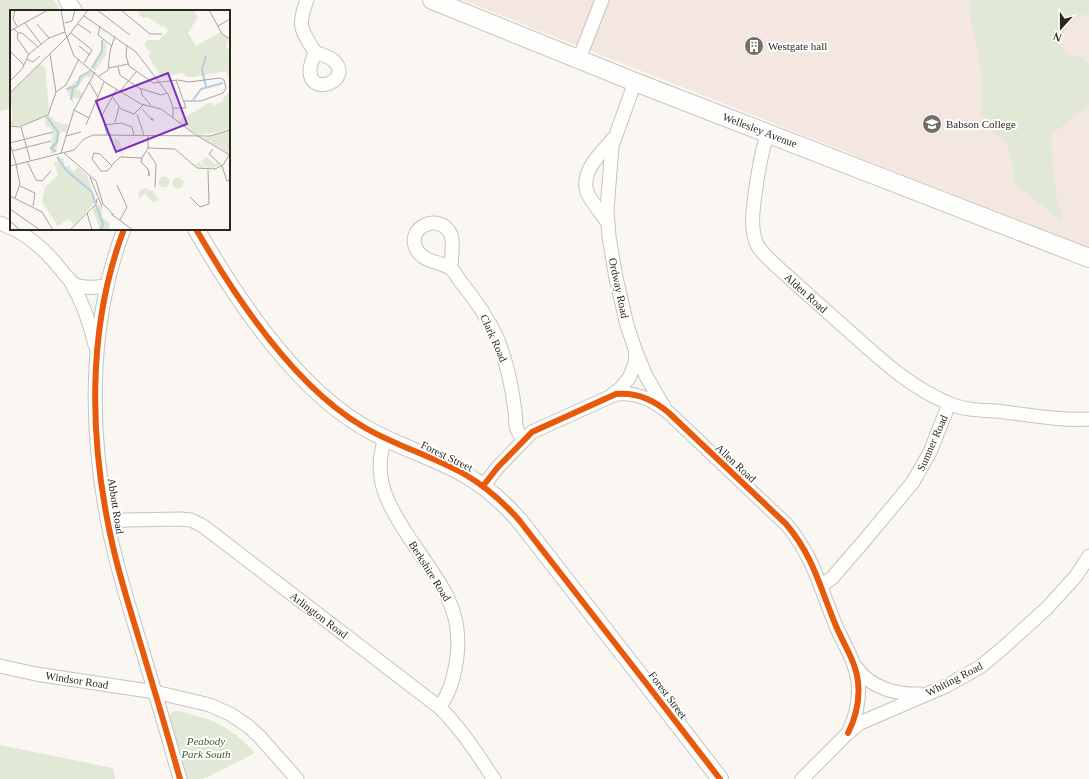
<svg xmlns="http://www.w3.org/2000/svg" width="1089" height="779" font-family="'Times New Roman',serif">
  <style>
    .education { fill: #f4e7e1 }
    .green { fill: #e1e9d6 }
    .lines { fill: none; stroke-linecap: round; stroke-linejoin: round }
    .minor-casing { stroke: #c8c3be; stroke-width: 15 }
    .tertiary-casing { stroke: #c8c3be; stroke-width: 18 }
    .secondary-casing { stroke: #c8c3be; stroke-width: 20 }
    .minor { stroke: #fefefd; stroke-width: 13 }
    .tertiary { stroke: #fefefd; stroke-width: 16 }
    .secondary { stroke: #fefefd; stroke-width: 18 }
    .cycleway-casing { stroke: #fff; stroke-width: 8 }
    .cycleway { stroke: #e8590c; stroke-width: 6 }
    .labels { text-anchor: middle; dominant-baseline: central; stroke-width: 4; stroke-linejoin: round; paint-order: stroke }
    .poi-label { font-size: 11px; fill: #2e2720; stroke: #fff; text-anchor: start }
    .street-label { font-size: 11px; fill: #2e2720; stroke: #fff }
    .park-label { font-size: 11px; font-style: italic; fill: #3e5c25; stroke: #fff }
    .inset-river { fill: none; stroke: #b4cee1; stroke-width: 2 }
    .inset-road { fill: none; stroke: #a8a39e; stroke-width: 1 }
    .view { fill: #7b2cbf; fill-opacity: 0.15; stroke: #7b2cbf; stroke-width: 2 }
    .inset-edge { fill: none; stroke: #2e2720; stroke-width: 2 }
  </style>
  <rect width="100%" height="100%" fill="#faf6f2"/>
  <path class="education" d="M462 0H1089V248Z"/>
  <g class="green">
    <path d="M0 0H54L61 11H11V109L0 111Z"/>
    <path d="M970 0H1089V13L1073 20 1064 31 1060 45 1067 53 1082 58 1089 64V105L1051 135 1053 170 1058 204 1064 217 1061 222 1027 193 1015 186 1012 160 1006 143 985 126 981 111 982 76 970 15Z"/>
    <path d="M175 711C181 711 187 713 193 715 220 721 236 733 255 753L203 779H186L169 718 172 712Z"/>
    <path d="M0 745 113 768 115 779H0Z"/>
  </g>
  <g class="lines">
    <defs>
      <g id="minor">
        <path d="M307 0C297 26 301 30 315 52"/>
        <path d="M315 52C321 55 330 56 335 62 352 81 310 97 310 71 310 65 313 58 315 52Z"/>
        <path d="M579 59 602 0"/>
        <path d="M768 133C761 151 759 169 756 187 754 204 750 223 755 239 757 248 765 255 771 261 797 285 824 309 850 332 880 359 910 387 948 403 965 411 986 410 1004 412 1032 415 1061 421 1089 419"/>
        <path d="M0 223 11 228"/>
        <path d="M608 223C601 213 592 203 587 192 580 171 602 152 614 138"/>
        <path d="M14 229C27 236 40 246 51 258 58 265 68 281 76 285 86 289 97 287 107 286"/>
        <path d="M124 229C87 327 89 437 111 538 119 576 131 612 142 649 155 692 168 736 180 779"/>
        <path d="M451 269C451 259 454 243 451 235 441 211 404 227 417 250 424 263 441 261 451 269 455 272 457 277 460 281 475 299 488 318 498 340 507 363 512 387 515 411 516 417 515 424 517 429 518 433 521 436 524 439"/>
        <path d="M71 282C82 301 90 323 95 345"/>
        <path d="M636 352 646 376 664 407"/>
        <path d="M612 395 620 389 629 378 635 364 636 352 627 325 616 278 609 237 607 210 612 146 635 82"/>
        <path d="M385 439C371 478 389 507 410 539 423 558 436 576 447 596 452 607 456 618 457 629 460 652 454 690 439 707"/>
        <path d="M483 486 498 467 532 432 616 394C636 392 654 400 669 413L786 524C814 557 820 588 836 626 844 645 856 662 858 682 860 700 856 717 848 733"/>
        <path d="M108 523 126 520 180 519 191 520 203 526 439 707C461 728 477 754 494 779"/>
        <path d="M821 585 825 583 832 578 864 541 913 482 930 452 949 404"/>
        <path d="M0 666 36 674 155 692 210 705 230 714 248 726 259 736 297 779"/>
        <path d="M856 667C870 688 897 695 921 694"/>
        <path d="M802 779 848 733 860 723 946 686 980 667 1004 647 1047 608 1076 576 1089 556"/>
      </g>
      <g id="tertiary">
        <path d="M67 0 74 11"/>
        <path d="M196 229C235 297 293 385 362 426 395 446 433 456 466 475 486 487 503 502 519 520L649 687 720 779"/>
      </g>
      <path id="secondary" d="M432 0 635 82 1089 258"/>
    </defs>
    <use href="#minor" class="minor-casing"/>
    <use href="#tertiary" class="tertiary-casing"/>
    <use href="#secondary" class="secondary-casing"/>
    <use href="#minor" class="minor"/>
    <use href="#tertiary" class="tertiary"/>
    <use href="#secondary" class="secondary"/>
    <defs>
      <g id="cycleway">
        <path d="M124 229C87 327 89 437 111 538 119 576 131 612 142 649 155 692 168 736 180 779"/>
        <path d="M196 229C235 297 293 385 362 426 395 446 433 456 466 475 486 487 503 502 519 520L649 687 720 779"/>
        <path d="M483 486 498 467 532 432 616 394C636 392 654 400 669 413L786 524C814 557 820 588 836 626 844 645 856 662 858 682 860 700 856 717 848 733"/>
      </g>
    </defs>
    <use href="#cycleway" class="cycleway-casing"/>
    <use href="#cycleway" class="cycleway"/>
  </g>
  <defs>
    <symbol id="building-disc" viewBox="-11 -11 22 22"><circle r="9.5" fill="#756f6a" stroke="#fff"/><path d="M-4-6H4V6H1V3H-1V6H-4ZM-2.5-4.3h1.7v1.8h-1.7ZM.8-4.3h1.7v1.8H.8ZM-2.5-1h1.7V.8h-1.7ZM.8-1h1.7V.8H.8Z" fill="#fff"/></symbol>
    <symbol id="university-disc" viewBox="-11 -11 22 22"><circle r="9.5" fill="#756f6a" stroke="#fff"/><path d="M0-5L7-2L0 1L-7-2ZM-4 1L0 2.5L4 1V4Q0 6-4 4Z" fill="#fff"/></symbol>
  </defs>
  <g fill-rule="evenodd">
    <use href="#building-disc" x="743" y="35" width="22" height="22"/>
    <use href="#university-disc" x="921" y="113" width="22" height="22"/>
  </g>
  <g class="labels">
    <g class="poi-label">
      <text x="768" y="46">Westgate hall</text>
      <text x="946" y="124">Babson College</text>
    </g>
    <g class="street-label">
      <text transform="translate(760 130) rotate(21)">Wellesley Avenue</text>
      <text transform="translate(619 288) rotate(78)">Ordway Road</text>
      <text transform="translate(806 293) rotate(42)">Alden Road</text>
      <text transform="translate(494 338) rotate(66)">Clark Road</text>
      <text transform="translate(932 443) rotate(-66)">Sumner Road</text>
      <text transform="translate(447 456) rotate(26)">Forest Street</text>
      <text transform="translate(736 463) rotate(43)">Allen Road</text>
      <text transform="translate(116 506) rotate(81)">Abbott Road</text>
      <text transform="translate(430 571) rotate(58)">Berkshire Road</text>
      <text transform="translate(319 615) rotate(37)">Arlington Road</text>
      <text transform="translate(954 679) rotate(-27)">Whiting Road</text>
      <text transform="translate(77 680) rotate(9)">Windsor Road</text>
      <text transform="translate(668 695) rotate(53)">Forest Street</text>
    </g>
    <g class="park-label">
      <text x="206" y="741">Peabody<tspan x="206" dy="13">Park South</tspan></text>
    </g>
  </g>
  <g transform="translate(10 10)">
    <rect width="220" height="220" fill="#faf6f2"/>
    <path d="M129 0H183L188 7 178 23 186 36 210 22 219 29 216 36 218 40 220 35V71L216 61 184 67H177L172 63 151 67 138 45 141 43 134 35 137 30H149L158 21 154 16 152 17 138 7 133 8 128 4ZM91 30 96 33V45L85 61 81 57 91 41ZM30 54 35 57 39 99 36 106 9 116 0 115 3 107 0 84ZM81 59 84 62 80 68 76 66 66 79 73 83 69 90 63 87 64 96 56 79ZM220 82V120L188 125 168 111 199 93H203L204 96 213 91V88ZM39 105 46 112 59 115 56 123 52 121 50 124 46 142 40 144 43 122 40 117H36L34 109ZM220 121V144L193 128ZM102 127 110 132 114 146 110 141 105 143 107 138 104 137 105 132ZM47 146 54 149V156H60V159L64 161 68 157 77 165 86 191 64 215 59 209 48 216 32 192 35 177 48 165 44 153 48 151ZM196 147 205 154 207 152 210 155 203 158 185 156 189 152 195 157 191 151ZM148.5 172a5.5 5.5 0 1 1 11 0a5.5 5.5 0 1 1-11 0ZM162.5 173a5.5 5.5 0 1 1 11 0a5.5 5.5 0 1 1-11 0ZM134 178 143 181 149 190 143 193 135 183 130 189 128 182ZM87 194 92 198V207L100 214 99 220H88L89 216 82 198Z" fill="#e1e9d6"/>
    <path class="inset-river" d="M82 58 92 41V30M196 77 192 59 196 46M56 79 67 76 70 67 80 61M61 90 63 78M183 90 191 79 213 73M37 107 48 122 47 132 41 138 46 142M47 147 57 161 82 182 85 193M86 195 93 214 91 220"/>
    <path class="inset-road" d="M5 0 3 9 7 16M51 0 55 22 64 46 96 73 131 94 151 99 186 125 220 145M87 0 120 25M111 0 140 24H152M199 0 212 24 220 29M74 6 126 42 158 84 163 97V107M15 13 31 34M55 13 62 11 65 0M27 14 39 28M68 14 81 23M90 16 88 25 102 36M208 16 220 9M4 19 8 23 7 28 19 45M0 21 38 0M8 23H12L28 37M61 23 82 40M117 35 116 46 119 56 143 73 168 70 179 72 210 68 214 70 216 78 213 83 191 91H173M69 36 80 45M0 41 14 55M17 49 23 52 30 46M74 53 82 40M108 57 110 65 129 78 151 85 157 83M99 58 118 54M89 66 98 60 100 41 105 26M166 70 176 98M0 71 12 59 19 44 39 28 55 22M79 72 88 87M131 79 132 85 141 95M110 81 126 62M46 82 56 75 69 49M0 83 59 25 78 0M103 88 111 99 124 104 133 95M163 98H176M132 99 142 110H144L141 108M64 100 79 108M127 104 134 125M105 112 109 97M76 115 94 72M94 115 111 113 122 117 124 125M0 116 9 117 38 105 46 82 40 44M11 117 20 150M97 125 92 105 107 79M56 126 71 122M138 138V125M203 139 199 144 212 156 217 171 220 170M2 141 41 131M138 142 146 154 145 177M51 143 64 100 85 62M54 143 86 171 93 194 104 205M84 143 90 144 102 156 97 161H91L82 149ZM132 148 131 152 138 159 139 166V161M17 151 26 170 32 171 41 161M6 154 0 133 43 122M102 155 110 147 132 148 138 138 165 139 187 158 205 159 213 155 219 145M0 156 64 140 74 129 83 125 200 126 220 120M80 167 92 197M107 175 117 197 110 210M10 176 25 183 23 196M0 186 32 202 43 220M180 187 190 197 199 194 198 160M5 188 10 174 6 154M0 199 30 220M77 203 82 220M101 204 123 220M0 211 10 220M60 220 86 194 87 189"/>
    <path class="view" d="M158 63 177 114 106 142 86 91Z"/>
    <rect width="220" height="220" class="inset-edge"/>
  </g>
  <g transform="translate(1061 28) rotate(201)" stroke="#ffffff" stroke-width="3" paint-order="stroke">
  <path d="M0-3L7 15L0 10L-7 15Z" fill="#2e2720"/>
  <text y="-6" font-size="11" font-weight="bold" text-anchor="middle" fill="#2e2720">N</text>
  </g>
</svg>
